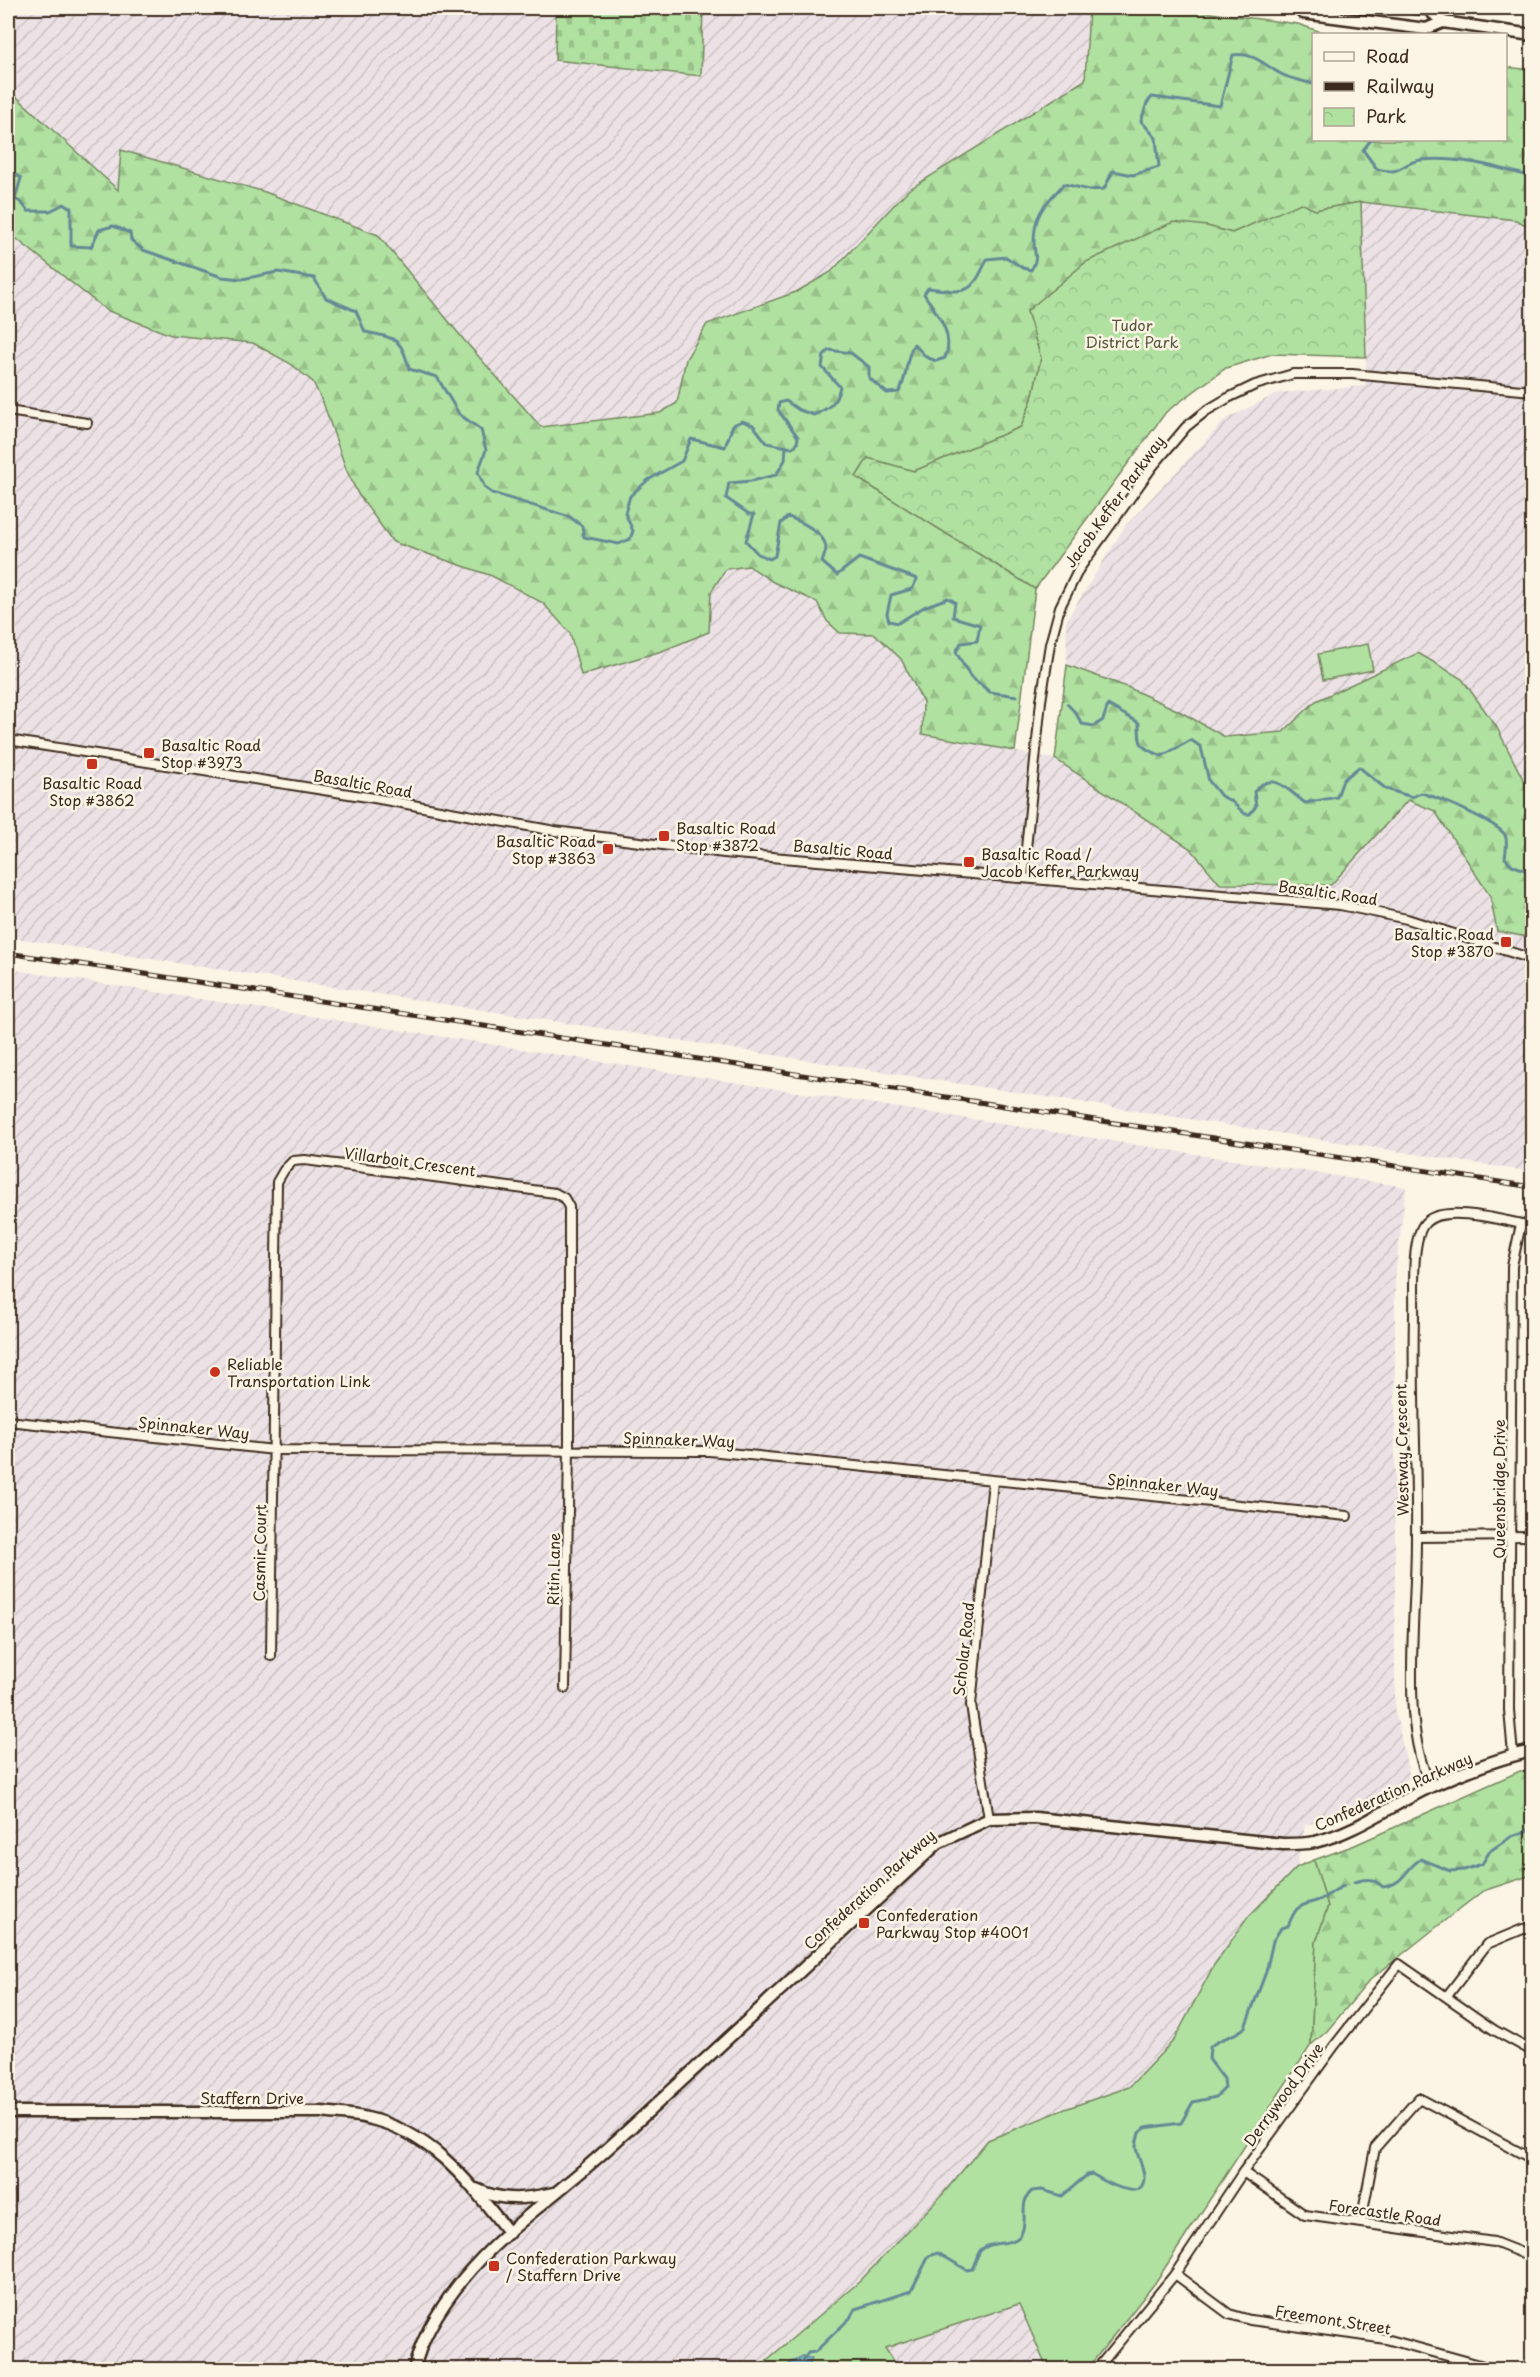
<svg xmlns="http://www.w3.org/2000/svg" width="1540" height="2377" font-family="'Playpen Sans',sans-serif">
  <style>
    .industrial { fill: url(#industrial-furrows) }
    .green { fill: #b0e1a1; stroke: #768660; stroke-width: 1.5 }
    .forest { fill: url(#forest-firs); stroke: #768660; stroke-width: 1.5 }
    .cemetery { fill: url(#cemetery-stones); stroke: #768660; stroke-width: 1.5 }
    .park { fill: url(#park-crowns); stroke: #768660; stroke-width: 1.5 }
    .water { fill: url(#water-waves); stroke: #668995; stroke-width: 1.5 }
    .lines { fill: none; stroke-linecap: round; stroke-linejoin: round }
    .stream { stroke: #668995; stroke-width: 3 }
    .street-casing { stroke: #3b2a1e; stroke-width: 12 }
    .secondary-casing { stroke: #3b2a1e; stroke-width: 15 }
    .street { stroke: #fcf5e5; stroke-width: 8 }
    .secondary { stroke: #fcf5e5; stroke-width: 10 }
    .rail-casing { stroke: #3b2a1e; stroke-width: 5 }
    .rail { stroke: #fcf5e5; stroke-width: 3; stroke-dasharray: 9; stroke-linecap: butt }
    .poi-dot { fill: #c8321e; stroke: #fcf5e5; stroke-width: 2 }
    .labels { text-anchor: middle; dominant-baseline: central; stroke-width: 5; stroke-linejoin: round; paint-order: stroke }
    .park-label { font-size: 15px; fill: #58583f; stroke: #fcf5e5 }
    .street-label { font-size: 15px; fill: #3b2a1e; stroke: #fcf5e5 }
    .poi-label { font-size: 15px; fill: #3b2a1e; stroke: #fcf5e5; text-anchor: start }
  </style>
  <defs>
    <pattern id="industrial-furrows" width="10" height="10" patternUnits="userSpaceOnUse" patternTransform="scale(1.5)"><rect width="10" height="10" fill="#ece2e5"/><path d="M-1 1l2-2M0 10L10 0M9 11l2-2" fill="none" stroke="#cbc2c4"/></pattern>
    <pattern id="forest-firs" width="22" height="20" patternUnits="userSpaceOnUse" patternTransform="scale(1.5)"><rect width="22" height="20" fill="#b0e1a1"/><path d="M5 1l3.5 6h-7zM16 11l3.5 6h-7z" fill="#98c18a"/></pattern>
    <pattern id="cemetery-stones" width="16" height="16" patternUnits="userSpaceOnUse" patternTransform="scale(1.5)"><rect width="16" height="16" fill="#b0e1a1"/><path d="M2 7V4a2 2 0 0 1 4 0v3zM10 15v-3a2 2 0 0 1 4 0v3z" fill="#98c18a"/></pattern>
    <pattern id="park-crowns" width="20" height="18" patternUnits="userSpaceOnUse" patternTransform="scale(1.5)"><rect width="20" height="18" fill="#b0e1a1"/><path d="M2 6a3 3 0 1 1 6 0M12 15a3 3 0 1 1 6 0" fill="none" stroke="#98c18a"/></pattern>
    <pattern id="water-waves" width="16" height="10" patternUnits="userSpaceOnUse" patternTransform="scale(1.5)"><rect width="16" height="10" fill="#83c9e4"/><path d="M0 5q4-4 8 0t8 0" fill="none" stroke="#6ca3b8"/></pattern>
  </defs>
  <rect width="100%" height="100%" fill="#fcf5e5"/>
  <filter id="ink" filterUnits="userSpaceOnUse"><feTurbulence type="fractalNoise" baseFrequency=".0167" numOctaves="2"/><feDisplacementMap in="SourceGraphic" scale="12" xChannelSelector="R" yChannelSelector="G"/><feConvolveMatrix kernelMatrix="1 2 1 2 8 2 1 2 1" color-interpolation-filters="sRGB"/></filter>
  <g filter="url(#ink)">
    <g class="industrial">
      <path d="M8 8H556V61L701 76 703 8H1089L1085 80 908 190 831 272 796 292 707 324 686 359 677 403 660 413 541 427 464 340 378 235 265 192 121 150 118 191 8 89Z"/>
      <path d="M1361 202 1516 220 1532 228V797L1515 766 1316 701 1283 732 1225 737 1179 711 1127 687 1067 665 1066 621 1125 526 1226 419 1278 393 1365 386 1366 357Z"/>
      <path d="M8 232 106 310 171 335 253 343 291 364 313 382 324 405 346 469 358 494 393 541 492 576 543 603 570 633 581 675 662 651 709 632 711 592 726 569 749 566 773 582 817 602 827 621 840 633 875 634 901 659 923 702V734L1055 759 1191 849 1220 884 1331 885 1407 800 1435 811 1490 896 1497 931 1532 938V1172L8 937Z"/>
      <path d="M8 969 1406 1187 1395 1277V1710L1410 1778 1350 1814 1305 1825 1297 1867 1248 1917 1214 1965 1174 2040 1129 2087 1065 2109 988 2140 942 2195 858 2282 755 2369H8Z"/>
      <path d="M1019 2304 1045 2364 1052 2369H898L884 2348Z"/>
    </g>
    <g class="green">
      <path d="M1368 644 1373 670 1323 680 1318 654Z"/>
      <path d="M1314 1860 1328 1906 1316 1942 1311 2045 1155 2283 1087 2369H1052L1045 2364 1019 2304 885 2348 898 2369 755 2370 859 2282 942 2195 988 2140 1065 2109 1129 2087 1174 2040 1214 1965 1248 1917 1297 1867Z"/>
    </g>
    <g class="forest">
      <path d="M1089 8H1171L1298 24 1327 34H1314V140H1506V67L1532 70V228L1516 220 1361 202 1315 210 1301 204 1232 233 1207 226 1027 311 1041 358 1032 399 1021 427 914 471 868 458 856 477 1035 589 1015 751 922 734 923 702 901 659 875 634 840 633 827 621 817 602 773 582 749 566 726 569 711 592 709 632 662 651 581 675 570 633 543 603 492 576 393 542 358 494 346 469 324 405 313 382 291 364 253 343 171 335 106 310 8 232V89L118 190 121 150 265 192 378 235 464 340 541 427 660 413 677 403 686 359 707 324 796 292 831 272 908 190 1085 80Z"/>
      <path d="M1418 653 1462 679 1496 726 1532 797V938L1497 931 1490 896 1435 811 1408 800 1331 885 1220 884 1191 849 1055 759 1067 665 1127 687 1179 711 1225 737 1283 732 1316 701Z"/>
      <path d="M1520 1771H1532V1875L1483 1891 1453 1914 1370 1980 1327 2031 1311 2045 1316 1942 1328 1906 1314 1860 1355 1845Z"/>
    </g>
    <path class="cemetery" d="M556 8H703L701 76 555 60Z"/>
    <path class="park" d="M1361 202 1366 357 1272 354 1226 368 1166 412 1035 589 856 477 868 458 914 471 1021 427 1032 399 1041 358 1027 311 1086 262 1173 222 1207 226 1232 233 1301 203 1315 210Z"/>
    <path class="water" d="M803 2356 805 2358H812L808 2369H783L793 2361Z"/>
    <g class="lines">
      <g class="stream">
        <path d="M1371 140 1363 150 1377 169C1404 176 1399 163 1421 160 1459 156 1496 167 1532 177"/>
        <path d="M8 170 21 178 15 199 22 203 28 211H50L64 204 71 208V246L91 247 99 230 113 226 130 233 131 240 143 250 222 277 242 279 278 272 314 278 326 298 356 311 365 332C394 338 402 337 409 369L437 377 459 414 481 430 486 450 478 472 485 488 492 493 570 517 582 526 584 537 619 544 630 539 633 531 625 513 630 496 648 480 682 461 691 439 725 447 733 425 742 421 753 425 767 443 792 448 797 444 798 437 778 410 779 403 786 401 799 410 814 415C829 408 836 404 840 387L822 367 824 355 829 350 851 353 869 367V378L887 393 899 392C909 374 904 360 914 344L926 357 936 361 945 358C955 334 937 314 924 294L928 288C966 293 971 296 987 259L1006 257 1023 268 1031 270C1039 257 1034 255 1034 242 1034 213 1045 204 1064 184L1089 190 1104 189 1113 171 1133 175 1159 167 1156 138 1141 121 1147 103 1152 97 1220 106 1233 55C1254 52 1264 65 1281 74 1290 79 1303 81 1314 84"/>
        <path d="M786 447 785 460 776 475 751 481 729 483 726 498 749 514H754L746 541 758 554 770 559 775 556 781 523 788 517C800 521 824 532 826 547 826 552 824 557 822 562L837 575 859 558 917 579 912 589 891 595 887 614 889 621 898 623 924 607 948 598 955 602 953 617 980 625 977 641 961 643 956 652 970 676 990 692 1017 696"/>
        <path d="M1067 704 1075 712 1082 724 1094 726 1103 720 1108 705 1139 723C1139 747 1140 747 1162 756L1191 740 1201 747 1209 781 1221 796 1231 801 1245 814H1250L1256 806 1254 792C1272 769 1288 790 1305 803L1337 797 1343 780 1359 767 1386 789 1412 797 1421 793C1437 797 1497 822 1505 835 1508 841 1506 851 1505 858L1512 865 1532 873"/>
        <path d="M1354 1882C1367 1878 1373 1878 1383 1887 1405 1884 1405 1868 1421 1859L1450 1871 1464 1870 1482 1864 1490 1851 1512 1836 1532 1829"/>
        <path d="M803 2360 808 2353 815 2352 850 2318 855 2309 911 2291 929 2256 938 2253 967 2270 972 2269C975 2264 977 2255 980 2251 990 2239 1016 2248 1022 2232 1028 2218 1018 2203 1032 2191L1042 2190 1062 2196 1087 2175 1092 2174C1102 2180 1142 2204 1144 2179 1145 2169 1137 2157 1136 2147 1136 2143 1138 2137 1139 2133L1145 2128 1181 2123 1193 2102 1216 2097 1225 2088 1224 2079 1209 2059 1210 2047C1220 2037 1236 2037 1245 2027L1266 1972 1273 1941 1281 1928 1288 1926C1297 1904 1298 1907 1319 1900 1328 1896 1335 1889 1344 1886"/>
      </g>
      <defs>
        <g id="street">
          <path d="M8 411 87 423"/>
          <path d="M8 740 374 798 555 831 724 853 1340 905 1407 919 1532 959"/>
          <path d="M1023 878 1041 701 1050 644 1060 607 1079 569 1153 466 1186 427 1206 411 1228 398 1255 385 1293 374H1352L1532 391"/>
          <path d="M8 1421 274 1450 709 1451 1347 1516"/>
          <path d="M1416 1537 1532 1536"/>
          <path d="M271 1656 277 1182 284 1170 293 1161 305 1160 555 1193 564 1198 569 1207V1449L565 1688"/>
          <path d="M1513 1755 1509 1710 1512 1266 1521 1224"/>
          <path d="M1431 1786C1420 1765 1415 1735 1413 1712 1409 1654 1416 1596 1416 1539 1417 1464 1412 1390 1414 1316 1415 1294 1410 1237 1426 1222 1445 1203 1509 1222 1532 1226"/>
          <path d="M989 1819 971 1705 993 1481"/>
          <path d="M1447 1996 1487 1944 1523 1929 1532 1928"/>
          <path d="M1243 2172 1305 2215 1494 2242 1532 2257"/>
          <path d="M1361 2222 1375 2148 1419 2098 1532 2159"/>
          <path d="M1175 2274 1229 2314 1250 2320 1386 2339 1498 2370"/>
          <path d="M1096 2370 1175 2274 1243 2172 1335 2045 1399 1964 1494 2030 1532 2051"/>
        </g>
        <g id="secondary">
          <path d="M1297 8 1303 13 1426 29 1443 22 1532 35"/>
          <path d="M1414 8 1428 9 1443 22"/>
          <path d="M8 2112H321C336 2114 352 2114 367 2118 433 2132 470 2184 509 2233"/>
          <path d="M476 2189C502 2202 526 2199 554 2193"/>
          <path d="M414 2370C421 2336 442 2305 463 2279 501 2232 560 2192 605 2151 717 2050 827 1946 938 1843L989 1819 1035 1818 1283 1844C1293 1844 1305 1844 1315 1842 1357 1832 1393 1804 1432 1786 1463 1772 1499 1758 1532 1751"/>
        </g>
      </defs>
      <use href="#street" class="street-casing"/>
      <use href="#secondary" class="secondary-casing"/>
      <use href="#street" class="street"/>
      <use href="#secondary" class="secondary"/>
      <defs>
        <path id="rail" d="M8 953 1532 1187"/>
      </defs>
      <use href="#rail" class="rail-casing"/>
      <use href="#rail" class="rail"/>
    </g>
  </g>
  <g class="poi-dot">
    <rect x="143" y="747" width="12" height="12" rx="3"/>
    <rect x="86" y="758" width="12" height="12" rx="3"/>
    <rect x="658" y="830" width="12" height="12" rx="3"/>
    <rect x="602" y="843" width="12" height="12" rx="3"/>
    <rect x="963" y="856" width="12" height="12" rx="3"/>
    <rect x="1500" y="936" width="12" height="12" rx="3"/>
    <circle cx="215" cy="1372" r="6"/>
    <rect x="858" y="1917" width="12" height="12" rx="3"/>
    <rect x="488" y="2260" width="12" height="12" rx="3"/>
  </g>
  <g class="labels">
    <g class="park-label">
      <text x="1132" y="324">Tudor<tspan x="1132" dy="17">District Park</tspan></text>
    </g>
    <g class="street-label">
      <text transform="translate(1114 501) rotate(-54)">Jacob Keffer Parkway</text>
      <text transform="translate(363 783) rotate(10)">Basaltic Road</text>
      <text transform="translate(843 849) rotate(5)">Basaltic Road</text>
      <text transform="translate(1328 892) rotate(8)">Basaltic Road</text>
      <text transform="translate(410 1161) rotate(8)">Villarboit Crescent</text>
      <text transform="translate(194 1427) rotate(6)">Spinnaker Way</text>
      <text transform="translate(679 1439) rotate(2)">Spinnaker Way</text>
      <text transform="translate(1401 1450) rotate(-91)">Westway Crescent</text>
      <text transform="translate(1163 1484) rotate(6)">Spinnaker Way</text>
      <text transform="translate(1498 1489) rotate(-90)">Queensbridge Drive</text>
      <text transform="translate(259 1553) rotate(-89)">Casmir Court</text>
      <text transform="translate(553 1569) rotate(-89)">Ritin Lane</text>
      <text transform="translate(963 1649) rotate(-84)">Scholar Road</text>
      <text transform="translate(1393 1791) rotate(-24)">Confederation Parkway</text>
      <text transform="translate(869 1889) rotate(-42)">Confederation Parkway</text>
      <text transform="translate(1283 2094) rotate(-54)">Derrywood Drive</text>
      <text x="252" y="2097">Staffern Drive</text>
      <text transform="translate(1385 2212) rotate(8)">Forecastle Road</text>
      <text transform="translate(1333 2319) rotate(9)">Freemont Street</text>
    </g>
    <g class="poi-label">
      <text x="161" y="744">Basaltic Road<tspan x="161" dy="17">Stop #3973</tspan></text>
      <text x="92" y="782" text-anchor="middle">Basaltic Road<tspan x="92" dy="17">Stop #3862</tspan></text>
      <text x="676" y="827">Basaltic Road<tspan x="676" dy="17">Stop #3872</tspan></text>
      <text x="596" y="840" text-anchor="end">Basaltic Road<tspan x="596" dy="17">Stop #3863</tspan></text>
      <text x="981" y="853">Basaltic Road /<tspan x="981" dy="17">Jacob Keffer Parkway</tspan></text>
      <text x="1494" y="933" text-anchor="end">Basaltic Road<tspan x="1494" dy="17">Stop #3870</tspan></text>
      <text x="227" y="1363">Reliable<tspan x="227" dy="17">Transportation Link</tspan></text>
      <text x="876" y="1914">Confederation<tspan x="876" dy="17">Parkway Stop #4001</tspan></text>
      <text x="506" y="2257">Confederation Parkway<tspan x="506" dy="17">/ Staffern Drive</tspan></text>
    </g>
  </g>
  <rect width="1540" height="2377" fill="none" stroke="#fcf5e5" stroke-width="30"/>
  <rect x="15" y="15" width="1510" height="2347" fill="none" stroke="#3b2a1e" stroke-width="2" filter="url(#ink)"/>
  <rect x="1312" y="33" width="195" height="108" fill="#fcf5e5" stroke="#afa495" stroke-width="1.5"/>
  <rect x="1324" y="52" width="30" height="9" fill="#fcf5e5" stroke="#afa495" stroke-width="1.5"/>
  <text x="1366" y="63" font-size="18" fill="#3b2a1e">Road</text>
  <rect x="1324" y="82" width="30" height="9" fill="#3b2a1e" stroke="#afa495" stroke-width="1.5"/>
  <text x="1366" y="93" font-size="18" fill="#3b2a1e">Railway</text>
  <rect x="1324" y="108" width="30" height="18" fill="url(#park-crowns)" stroke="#afa495" stroke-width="1.5"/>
  <text x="1366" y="123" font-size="18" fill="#3b2a1e">Park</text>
</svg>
